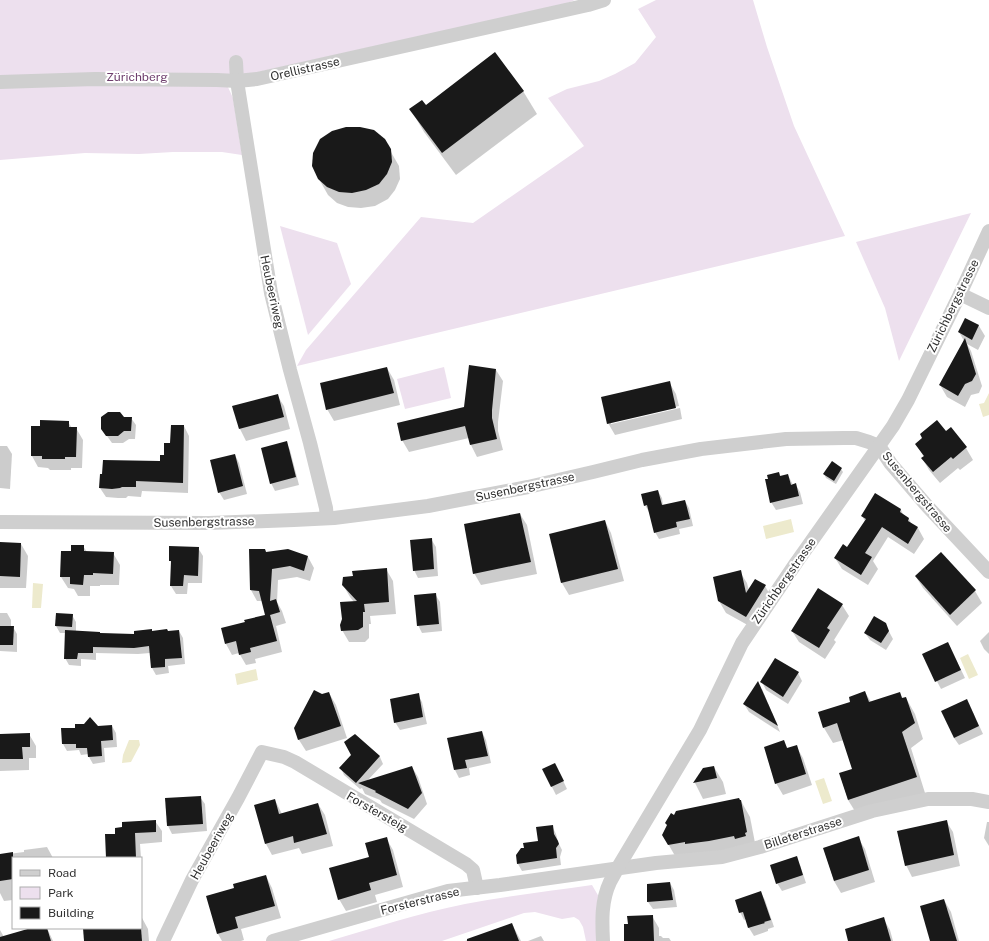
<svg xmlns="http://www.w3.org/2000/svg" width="989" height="941" font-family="'Public Sans',sans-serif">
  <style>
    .green { fill: #ede0ee }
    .water { fill: #edeacd }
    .shadow { fill: #0003 }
    .building { fill: #191919 }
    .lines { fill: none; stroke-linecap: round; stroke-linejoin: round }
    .street { stroke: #cfcfcf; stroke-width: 14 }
    .labels { text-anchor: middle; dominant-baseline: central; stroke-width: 4; stroke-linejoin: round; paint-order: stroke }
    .street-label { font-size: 12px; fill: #323232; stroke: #fff }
    .park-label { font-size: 12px; fill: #6e3e6d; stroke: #fff }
  </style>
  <rect width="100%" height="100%" fill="#fff"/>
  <g class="green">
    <path d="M0 0H575L565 4 245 75 222 74 233 98 242 155 222 152H173L139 154 85 153 0 160Z"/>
    <path d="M656 0H753L767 47 794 126 845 236 297 366 306 350 421 217 473 223 584 146 548 98 567 89 599 81 615 74 635 63 656 37 638 9Z"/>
    <path d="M971 213 899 361 885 308 856 242Z"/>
    <path d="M280 226 337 243 351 284 308 335Z"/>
    <path d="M444 367 451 398 405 409 397 379Z"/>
    <path d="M592 885 599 897 597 940 596 941H586L583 927 579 920 574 917 562 919 535 912 524 913 442 941H329C374 928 419 913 465 904 507 896 550 891 592 885Z"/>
  </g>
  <g class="water">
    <path d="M989 393V415L983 417 979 404 984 403Z"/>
    <path d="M791 519 794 532 766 539 763 526Z"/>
    <path d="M33 583 43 584 41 608H32Z"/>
    <path d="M968 654 978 675 969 679 960 658Z"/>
    <path d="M256 669 258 680 237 685 235 674Z"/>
    <path d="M129 740H139L140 745 131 762 122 763 123 755Z"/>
    <path d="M824 778 832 801 823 804 815 781Z"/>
  </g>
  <g class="shadow">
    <path d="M523 91 537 114 456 175 424 132 411 110 426 106Z"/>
    <path d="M384 140 399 166 400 179 395 190 388 199 375 206 361 208 348 207 337 203 328 195 319 179Z"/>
    <path d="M966 319 979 326 985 336 978 350 967 344 971 351 982 386 979 393 971 395 965 407 947 397 940 385 964 341 959 332Z"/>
    <path d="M387 368 394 380 400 405 334 421 327 409Z"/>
    <path d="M496 370 503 381 498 422V431L503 450 477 457 471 445 469 438 409 452 402 440 465 408Z"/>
    <path d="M669 382 676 394 679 406 611 422V424L680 408 682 419 615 435 608 423Z"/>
    <path d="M277 395 284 406 290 429 246 441 240 429 234 407Z"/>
    <path d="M124 418H131L136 425 135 439H129L123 443H112L102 429Z"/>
    <path d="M68 422 72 428H76L83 440 82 468H71V470H50L48 468 38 467 32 456 41 427Z"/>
    <path d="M184 426 189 436 188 493 142 491 141 497 128 496 126 498H118L106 497 100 488 161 462 171 444Z"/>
    <path d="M951 429 966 448 973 460 960 470 958 468 940 483 929 470 922 458 924 457 916 444 946 433Z"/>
    <path d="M286 442 290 450 299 485 275 491 271 483Z"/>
    <path d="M0 446H7L12 454 10 489 0 488Z"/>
    <path d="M235 455 239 463 247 494 224 500 219 492Z"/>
    <path d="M841 469 843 472 836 484 826 478 824 474Z"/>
    <path d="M779 473 781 477 788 475 793 485H796L800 492 803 504 776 510 771 502Z"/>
    <path d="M658 491 662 498 663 506 685 501 689 508 693 526 679 529 680 534 659 539 655 532 650 512H649L645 505Z"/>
    <path d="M901 510 904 516 909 519 912 525 918 528 924 539 914 554 888 537 873 561 878 569 868 585 842 569 835 558 848 548 865 521 862 516Z"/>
    <path d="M520 514 527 525 537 574 481 585 474 573Z"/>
    <path d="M605 521 611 533 624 581 569 595 562 583 550 535Z"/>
    <path d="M431 539 436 547 438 576 418 578 414 570Z"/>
    <path d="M0 543 21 544 28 556 26 588H0Z"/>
    <path d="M83 546 87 552 113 553 120 565 119 585H100V586H90V596H78L74 589 68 588 61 577 72 552Z"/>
    <path d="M198 548 203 556 202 583H188L187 594H176L171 586 172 564 170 560Z"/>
    <path d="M265 550 267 553 308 557 314 568 310 581 297 577 278 580 277 602 282 611 286 623 276 626 282 652 255 659 256 663 246 665 239 653 232 655 226 644 246 623 267 615 263 601H257L251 590Z"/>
    <path d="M941 554 975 591 982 603 957 626 923 588 916 577Z"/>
    <path d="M386 569 393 581 396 614 370 616 371 624H369V638L365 642H349L342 630 354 602 350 597 343 585 354 577Z"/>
    <path d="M740 572 747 583 749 591 765 586 772 598 753 628 726 613 719 601Z"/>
    <path d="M435 594 440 602 442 631 422 633 418 625Z"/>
    <path d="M842 605 849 616 834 640 836 642 825 659 799 642 792 631Z"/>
    <path d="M0 613H7L11 620V627H13L17 634V652L0 651Z"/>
    <path d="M57 614 72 615 76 622V632L135 635 152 632 179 631 183 638 185 664 168 666 169 673 156 675 152 668 150 653 138 654 96 653V660L81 659V666L69 665 65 658 66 633H60L56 626Z"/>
    <path d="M885 624 893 639 886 650 870 640 865 633Z"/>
    <path d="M989 632V654L984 649 980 641Z"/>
    <path d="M948 643 965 678 941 689 923 655Z"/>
    <path d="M798 673 802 681 788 704 766 690 762 682Z"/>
    <path d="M762 689 780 732 749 712 744 704Z"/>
    <path d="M865 692 871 702 900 693 903 699 906 698 915 714 923 739 911 748 925 793 858 816 848 800 840 774 853 770 844 740 833 743 824 728 852 702Z"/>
    <path d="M329 693 336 705 347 738 306 751 299 740 295 728 322 695Z"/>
    <path d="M418 695 422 702 427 724 400 730 395 722Z"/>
    <path d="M971 708 983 734 959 745 954 738Z"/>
    <path d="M112 726 116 733 117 747 104 748 105 762 93 764 89 757V754L81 755 79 750 67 751 63 744 76 729Z"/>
    <path d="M482 732 486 740 491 763 469 768 470 775 459 778 455 770 449 739Z"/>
    <path d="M29 734 36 746V758H29V770L0 771V735Z"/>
    <path d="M355 735 380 757 383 764 367 781 412 767 418 777 427 804 414 819 382 803 380 800 365 794 362 788 360 789 344 775 341 768 352 755Z"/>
    <path d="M783 741 788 749 796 746 803 758 812 785 783 795 776 783Z"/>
    <path d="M714 767 723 782 726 794 703 799 695 783 704 769Z"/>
    <path d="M543 769 559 772 567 789 556 795Z"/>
    <path d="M200 797 205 804 207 831 172 834 168 826 166 799Z"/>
    <path d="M275 800 282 814 318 804 325 815 333 846 302 854 299 848 272 855 266 844Z"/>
    <path d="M741 801 750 817 756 848 678 861 663 835 674 816Z"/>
    <path d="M155 821 162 831V842L140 844 142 871H141V858H107L116 835Z"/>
    <path d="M946 821 953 832 960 866 912 877 906 865Z"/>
    <path d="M987 822H989V846L984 838Z"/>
    <path d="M552 826 556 834 558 842 562 850 560 857 561 865 522 871 518 864Z"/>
    <path d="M386 838 393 850 403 887 375 895 377 902 346 911 339 899 370 857Z"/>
    <path d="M858 838 865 849 875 882 841 893 834 881 824 848Z"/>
    <path d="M47 847 53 858H13V900L4 901 0 893V855L24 852V850Z"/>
    <path d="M796 857 800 865 806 883 782 891 777 883Z"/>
    <path d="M266 876 272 888 281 918 241 929 244 940 241 941H222L218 934 207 896 235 889Z"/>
    <path d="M670 883 674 890 677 907 653 909 648 902Z"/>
    <path d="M761 893 765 900 774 927 768 929V931L754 936 749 928 746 919 744 920 740 912Z"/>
    <path d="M944 900 951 912 959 941H931Z"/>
    <path d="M141 916 148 929 149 941H85L84 928H141Z"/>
    <path d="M652 916 659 928V936H661L663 938H669L671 941H625Z"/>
    <path d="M883 918 890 930 893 941H849Z"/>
    <path d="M512 924 521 941H465Z"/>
    <path d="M34 928H47L53 941H0V930L4 937Z"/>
    <path d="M541 936 544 941H528Z"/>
  </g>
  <g class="building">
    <path d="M495 52 524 91 442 153 409 109 422 100 426 105Z"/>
    <path d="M346 127H360L374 130 385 139 391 149 392 162 387 174 379 184 366 190 352 193 339 192 327 187 318 179 312 166 313 153 320 139 332 131Z"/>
    <path d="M965 318 979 325 972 340 958 332Z"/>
    <path d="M965 338 976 374 972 381 965 384 958 396 939 385Z"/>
    <path d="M469 365 496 369 492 410V418L497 439 470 445 465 426 401 441 397 423 464 407Z"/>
    <path d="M387 367 394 393 326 410 320 383Z"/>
    <path d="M670 381 676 408 607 424 601 397Z"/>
    <path d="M278 394 284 417 239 429 232 406Z"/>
    <path d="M108 412H120L124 417H132L131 431H124L118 436H106L101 429V417Z"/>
    <path d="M40 420 69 421V427H77L76 457H65V459H42V456H31V426H40Z"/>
    <path d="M937 420 946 431 951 427 967 447 953 459 951 457 933 472 921 458 924 456 915 444 922 438 920 434Z"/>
    <path d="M171 425H184L183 483 136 481V487H122L120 488 112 489 99 488 100 474H102L103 460 160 461V455H164V443H170Z"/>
    <path d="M287 441 296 477 270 484 261 448Z"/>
    <path d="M235 454 243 486 218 493 210 460Z"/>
    <path d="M832 461 842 468 834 481 823 474Z"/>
    <path d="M779 472 780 476 788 474 791 485 796 483 799 496 770 503 765 479H768L767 475Z"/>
    <path d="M658 490 662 505 685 500 690 519 676 522 677 527 654 533 647 505 644 506 641 494Z"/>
    <path d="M875 493 901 509 900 512 909 518 908 521 918 527 908 544 882 527 865 553 872 557 861 575 834 558 843 544 847 547 866 519 861 516Z"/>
    <path d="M520 513 531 562 473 574 464 524Z"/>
    <path d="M605 520 618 569 561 583 549 534Z"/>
    <path d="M432 538 434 569 413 571 410 540Z"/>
    <path d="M0 542 21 543 20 577 0 576Z"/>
    <path d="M71 545H84V551L114 552 113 574 93 573V575H84L83 585 70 584V577H60L61 551H71Z"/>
    <path d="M169 546 199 547 198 576 184 575 183 586H170L171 561H169Z"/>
    <path d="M249 549H265L266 552 288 549 308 556 304 571 290 566 272 569 270 601 276 599 280 612 270 615 277 641 250 648 251 652 239 655 236 641 225 644 221 628 245 622 244 620 265 615 259 591 250 590Z"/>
    <path d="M941 552 976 590 950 615 915 576Z"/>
    <path d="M387 568 389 602 364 604 365 612H363V627L358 630 341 631 340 625 342 619 340 602 357 601 342 585 343 577 353 576 352 571Z"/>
    <path d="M741 570 746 593 755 579 766 585 746 617 718 601 713 577Z"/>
    <path d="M818 588 843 604 827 628 830 630 819 648 791 631Z"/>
    <path d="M436 593 439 624 417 626 414 595Z"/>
    <path d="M56 613 73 614 72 627 55 626Z"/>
    <path d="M874 616 886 623 889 631 881 643 864 633Z"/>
    <path d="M0 626H14L13 645H0Z"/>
    <path d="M152 629V631L167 629 168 631 179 630 182 658 165 659V667L151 668 149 646 134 648 93 647V653H78L77 659H64L65 630 100 632V633L134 634V631Z"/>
    <path d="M948 642 961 670 935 682 922 654Z"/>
    <path d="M775 658 799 672 783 697 760 682Z"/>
    <path d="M758 681 778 726 743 704Z"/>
    <path d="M314 690 322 694 329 692 341 726 298 740 294 728Z"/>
    <path d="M865 691 869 702 900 692 902 698 906 697 915 723 902 732 917 777 848 800 839 773 852 769 837 723 823 728 818 712 850 702 849 697Z"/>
    <path d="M419 693 423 717 394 723 390 699Z"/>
    <path d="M967 699 979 726 954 738 941 711Z"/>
    <path d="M90 717 98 726 112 725 113 740 101 741 102 756 88 757 87 748H76V744H62L61 728H75V724H84Z"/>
    <path d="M482 731 488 756 465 760 467 768 454 770 447 738Z"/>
    <path d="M30 733V747H22L23 759H0V734Z"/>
    <path d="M355 734 380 756 356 783 339 768 351 755 344 742Z"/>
    <path d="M784 740 787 748 797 745 806 774 775 784 764 747Z"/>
    <path d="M555 763 564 781 551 787 542 769Z"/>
    <path d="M412 766 422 793 408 809 375 792 376 791 358 783Z"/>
    <path d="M714 766 717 778 693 783 703 768Z"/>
    <path d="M201 796 203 824 167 826 165 798Z"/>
    <path d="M739 798 740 800H741L747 832 745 833 746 836 735 839 734 836 709 841 685 844V842L668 845 662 835 667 825 665 823 671 813 674 815 676 811Z"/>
    <path d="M275 799 279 814 318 803 327 834 294 843 293 836 265 844 254 805Z"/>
    <path d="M156 820V832L135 833 136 858H106L105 834H115V828L122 827V822Z"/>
    <path d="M947 820 954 855 905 866 897 831Z"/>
    <path d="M553 825 554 834 558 841 559 844 556 848 557 858 517 864 516 855 521 848H524L523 843 538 841 536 827Z"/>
    <path d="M859 836 869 870 834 881 823 848Z"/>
    <path d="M387 837 397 875 369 883 371 890 338 900 329 868 369 857 365 843Z"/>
    <path d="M13 852V879L0 881V854Z"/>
    <path d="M797 856 803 875 776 884 770 865Z"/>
    <path d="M266 875 275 906 235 917 238 928 217 934 206 896 234 888 233 884Z"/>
    <path d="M670 882 673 900 647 902V884Z"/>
    <path d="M761 891 771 920 764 922 765 923 748 928 743 912 739 913 735 900Z"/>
    <path d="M944 899 957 941H930L920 906Z"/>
    <path d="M653 915 654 941H624V924H628L627 916Z"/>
    <path d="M884 917 891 941H848L845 929Z"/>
    <path d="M512 923 519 941H467V939Z"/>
    <path d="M31 928H47L51 941H0V937Z"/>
    <path d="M83 928H141L142 941H84Z"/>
  </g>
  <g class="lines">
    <g class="street">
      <path d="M236 62 237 81 248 150 271 293 290 370 310 443 326 508 327 518"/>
      <path d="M0 82 95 79 217 80 237 81 257 79 588 5 604 0"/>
      <path d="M960 294 989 308"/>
      <path d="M0 522 209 523 294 520 334 518 428 506 528 487 593 472 642 460 701 449 786 439 844 438H856L869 442 879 446 891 464 928 507 989 572"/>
      <path d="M163 941 192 880 238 798 262 752 284 757 295 762 466 864 473 870 477 888"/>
      <path d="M273 941 448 891 500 885 656 863 722 857 760 847 872 811 928 799H972L989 802"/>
      <path d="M603 941C602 922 601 901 610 882 612 878 615 873 617 869L700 730 742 643 796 563 893 426 908 400 960 294 989 231"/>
    </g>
  </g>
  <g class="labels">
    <g class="street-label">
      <text transform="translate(305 69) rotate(-13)">Orellistrasse</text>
      <text transform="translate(272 292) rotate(78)">Heubeeriweg</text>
      <text transform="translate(953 306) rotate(-64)">Zürichbergstrasse</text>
      <text transform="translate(525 487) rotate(-12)">Susenbergstrasse</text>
      <text transform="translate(917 492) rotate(50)">Susenbergstrasse</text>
      <text transform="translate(204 522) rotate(-1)">Susenbergstrasse</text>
      <text transform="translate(784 581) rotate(-55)">Zürichbergstrasse</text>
      <text transform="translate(377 812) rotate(30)">Forstersteig</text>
      <text transform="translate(803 833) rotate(-18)">Billeterstrasse</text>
      <text transform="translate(212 846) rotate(-61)">Heubeeriweg</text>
      <text transform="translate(420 901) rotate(-14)">Forsterstrasse</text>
    </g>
    <g class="park-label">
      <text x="137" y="77">Zürichberg</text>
    </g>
  </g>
  <rect x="12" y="857" width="130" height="72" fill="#ffffff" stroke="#adadad"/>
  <rect x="20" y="870" width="20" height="6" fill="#cfcfcf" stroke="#adadad"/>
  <text x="48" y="877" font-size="12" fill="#323232">Road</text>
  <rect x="20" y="887" width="20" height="12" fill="#ede0ee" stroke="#adadad"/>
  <text x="48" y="897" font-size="12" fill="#323232">Park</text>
  <rect x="20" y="907" width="20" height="12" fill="#191919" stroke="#adadad"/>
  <text x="48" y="917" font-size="12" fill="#323232">Building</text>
</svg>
